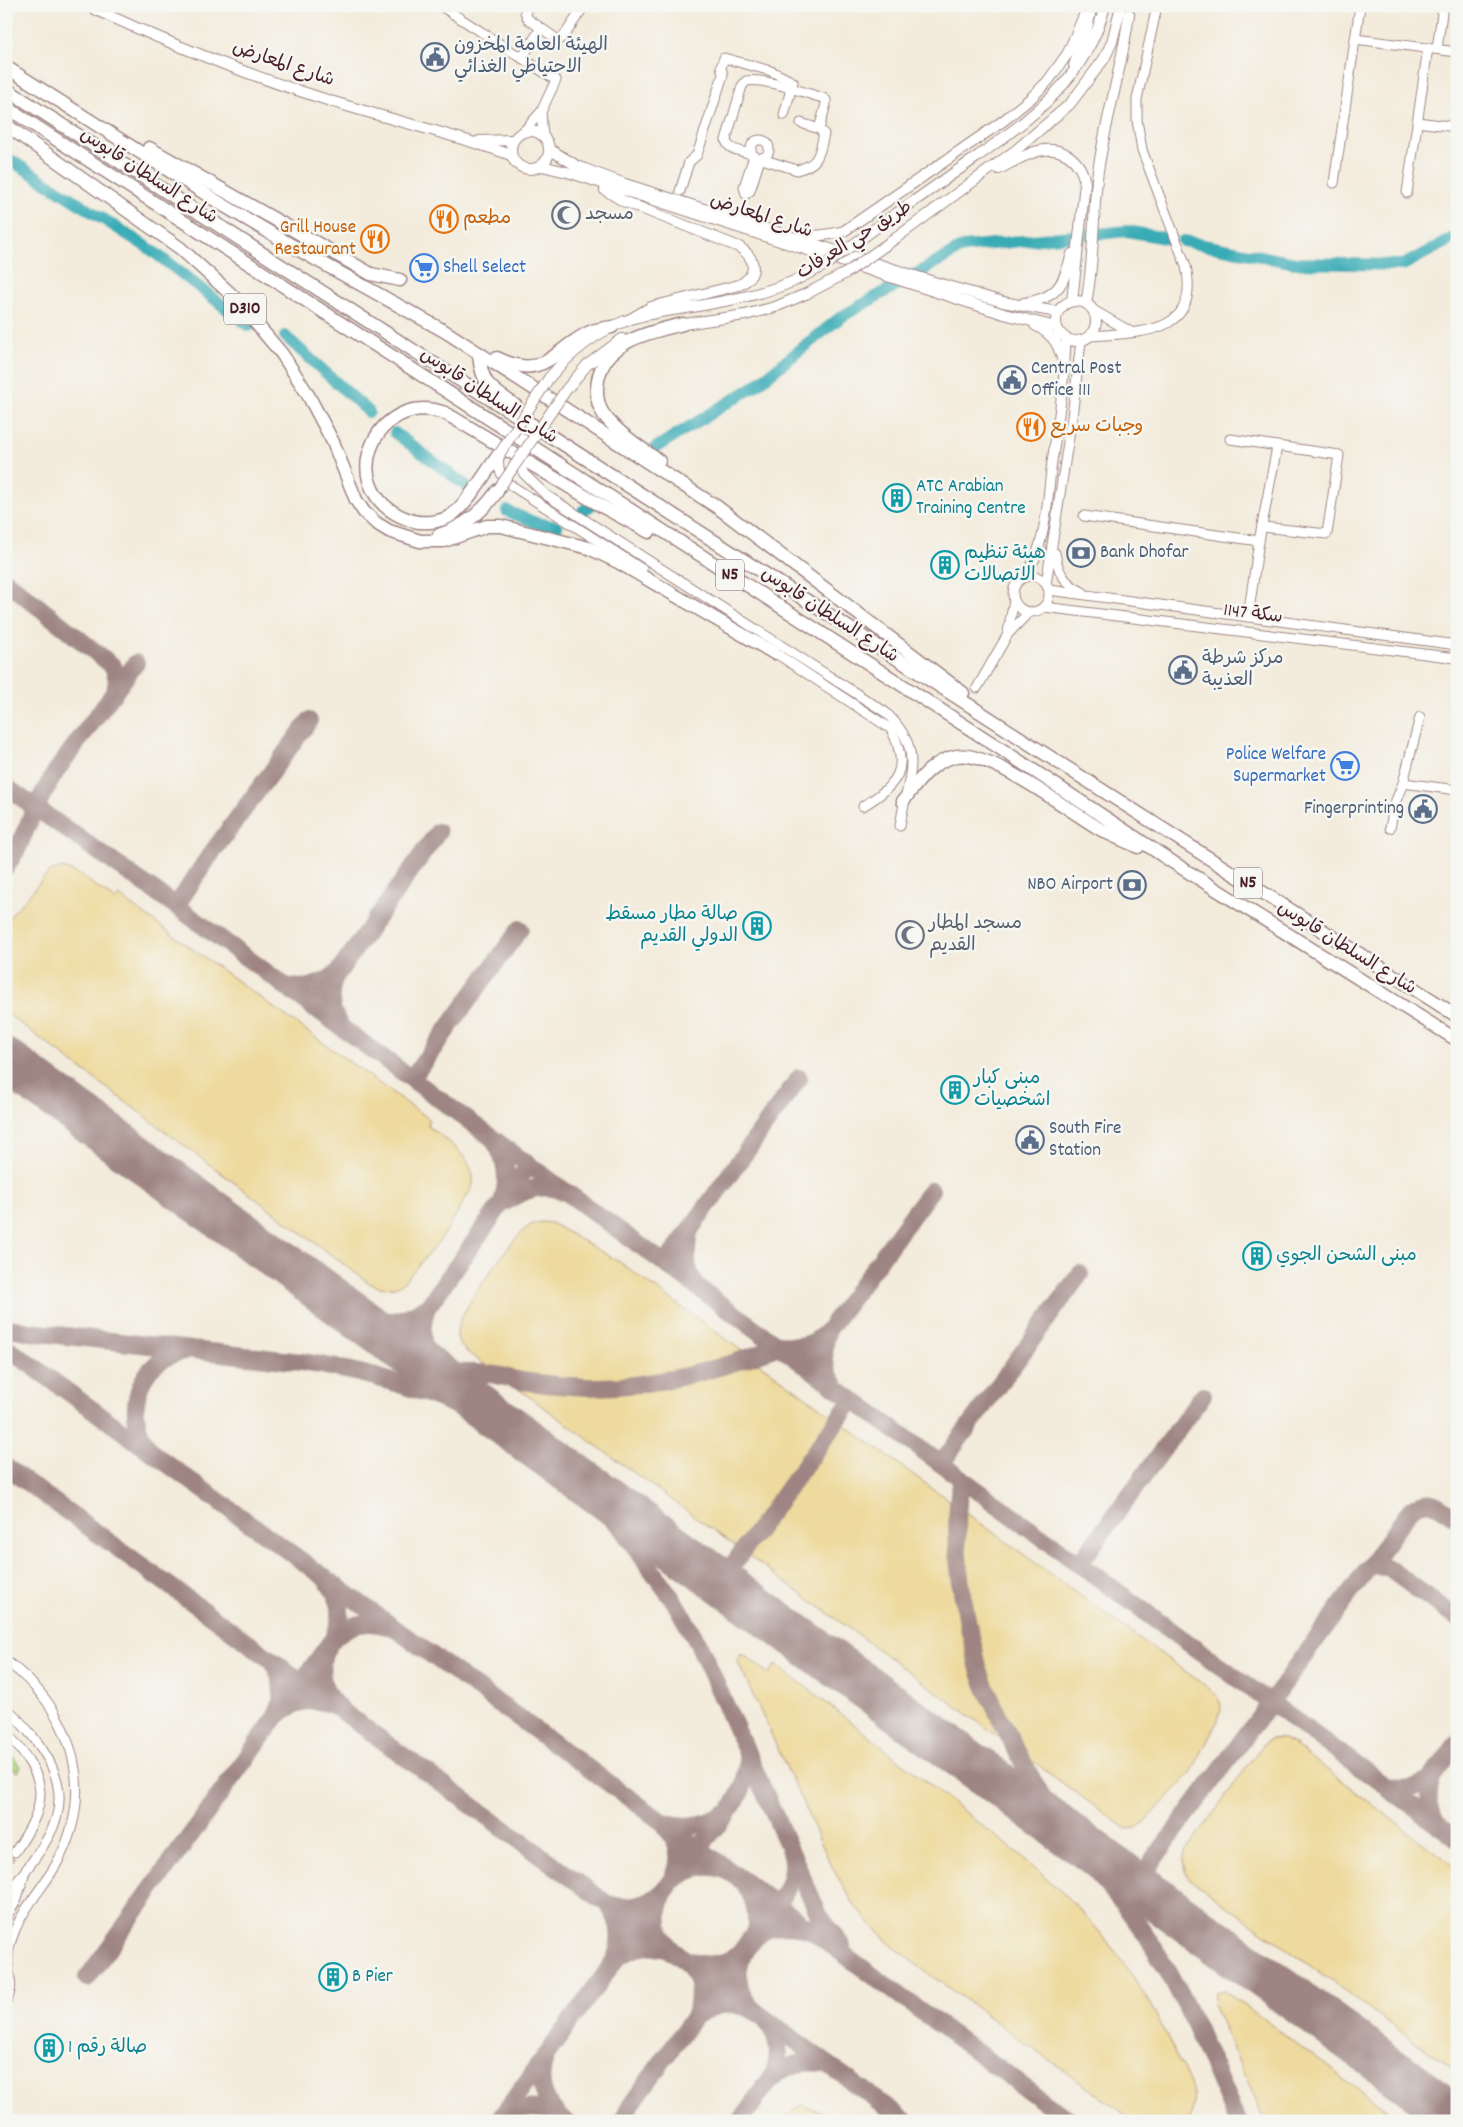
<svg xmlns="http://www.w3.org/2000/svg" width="1463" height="2127" font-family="Dekko,'Playpen Sans Arabic',sans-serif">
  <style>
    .green { fill: #abd27c; stroke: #7a7854 }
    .sand { fill: #eeda9e; stroke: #9c7c64 }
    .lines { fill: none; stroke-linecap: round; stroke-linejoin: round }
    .river { stroke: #39abb5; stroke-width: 12 }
    .taxiway { stroke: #9e8583; stroke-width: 18 }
    .runway { stroke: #9e8583; stroke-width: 45 }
    .minor-tunnel { stroke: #d1c2b8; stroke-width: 9; stroke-dasharray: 9 4.5; stroke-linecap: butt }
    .minor-casing { stroke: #9e8583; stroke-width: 11 }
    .major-casing { stroke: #9e8583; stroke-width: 12 }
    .highway-casing { stroke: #9e8583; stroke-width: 15 }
    .minor { stroke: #fff; stroke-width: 9 }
    .major { stroke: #fff; stroke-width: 10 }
    .highway { stroke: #fff; stroke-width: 12 }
    .major-bridge-casing { stroke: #9e8583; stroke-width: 12; stroke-linecap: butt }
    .major-bridge { stroke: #fff; stroke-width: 10 }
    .labels { text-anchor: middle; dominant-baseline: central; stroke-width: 5; stroke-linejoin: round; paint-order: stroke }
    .shield { fill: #f6f6f2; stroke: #7e6067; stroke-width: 1 }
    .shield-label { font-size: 18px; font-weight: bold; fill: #4a1f2b }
    .service-label { font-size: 19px; fill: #4e5e75; stroke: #f6f6f2; text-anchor: start }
    .street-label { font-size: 19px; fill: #4a1f2b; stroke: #f6f6f2 }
    .worship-label { font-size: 19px; fill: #5b616d; stroke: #f6f6f2; text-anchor: start }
    .food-label { font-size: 19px; fill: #c56008; stroke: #f6f6f2; text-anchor: start }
    .shop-label { font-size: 19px; fill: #366cbe; stroke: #f6f6f2; text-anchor: start }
    .culture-label { font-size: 19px; fill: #0d838f; stroke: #f6f6f2; text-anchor: start }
  </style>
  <rect width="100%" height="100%" fill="#f6f6f2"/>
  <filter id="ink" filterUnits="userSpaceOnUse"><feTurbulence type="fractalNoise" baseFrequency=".02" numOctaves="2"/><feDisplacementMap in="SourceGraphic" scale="10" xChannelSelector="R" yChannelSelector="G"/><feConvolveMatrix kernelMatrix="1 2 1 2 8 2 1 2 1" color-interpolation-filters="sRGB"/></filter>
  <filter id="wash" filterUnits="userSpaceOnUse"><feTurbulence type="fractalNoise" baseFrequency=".0096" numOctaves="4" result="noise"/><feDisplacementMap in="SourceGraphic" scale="20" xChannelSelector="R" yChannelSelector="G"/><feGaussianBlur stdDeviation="1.12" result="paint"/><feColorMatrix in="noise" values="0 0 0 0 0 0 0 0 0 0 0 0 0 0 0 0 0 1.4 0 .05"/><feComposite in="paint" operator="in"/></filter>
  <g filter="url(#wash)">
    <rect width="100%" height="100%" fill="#f3ebdb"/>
    <path class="green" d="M6 1748 20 1766 18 1773 6 1764Z"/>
    <g class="sand">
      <path d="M64 868 80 875 115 900 119 896 429 1119 428 1126C446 1140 480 1161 472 1188L442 1238 403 1283C392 1290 380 1289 369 1283L6 1013V921L49 872Z"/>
      <path d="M542 1222 551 1223 618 1261 1211 1690 1220 1699 1221 1709 1218 1720 1191 1773 1145 1822 1136 1828 1126 1829 466 1351C460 1345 456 1340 457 1331 458 1314 512 1237 528 1227 532 1223 537 1223 542 1222Z"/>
      <path d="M740 1655H744L769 1674 776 1664C831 1706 885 1749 939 1792 999 1839 1063 1884 1110 1945 1137 1979 1158 2016 1176 2055 1186 2075 1203 2100 1187 2121H1135L1130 2118 922 1969 887 1941 856 1907 834 1871 737 1660Z"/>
      <path d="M1271 1738 1283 1739 1292 1743 1457 1869V2072L1190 1879C1184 1870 1182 1863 1185 1852L1265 1742Z"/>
      <path d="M1224 1990 1401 2121H1265L1213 2004 1215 1992Z"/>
      <path d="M801 2105 820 2111 838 2121H781Z"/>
    </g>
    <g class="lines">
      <g class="river">
        <path d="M6 157 150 249 249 326"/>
        <path d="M1098 234 1127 231 1170 239"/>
        <path d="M1183 241 1295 263 1403 265 1457 236"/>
        <path d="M285 336 369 412"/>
        <path d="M395 433 465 485"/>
        <path d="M655 448 755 386 841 317 963 247 1090 234"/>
        <path d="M507 511 536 523 557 527"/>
        <path d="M583 511 590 506"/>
      </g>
      <g class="taxiway">
        <path d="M6 581 113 666 117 679 115 692"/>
        <path d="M6 787 176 906 529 1165 1457 1838"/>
        <path d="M6 867 18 848 35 808 56 771 136 663"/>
        <path d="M176 906 208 858 309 721"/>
        <path d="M283 985C303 991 319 987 336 974 328 994 329 1009 341 1027"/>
        <path d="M313 1008 438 832"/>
        <path d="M6 1068 52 1094"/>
        <path d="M412 1078 520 929"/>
        <path d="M495 1142C506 1160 509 1178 503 1198"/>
        <path d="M507 1201C523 1190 543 1183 562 1191"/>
        <path d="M689 1232C686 1252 684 1266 695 1284"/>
        <path d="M666 1263 799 1078"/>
        <path d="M354 1314C386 1326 399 1323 427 1307 418 1335 423 1348 435 1373 453 1373 471 1372 489 1374 500 1375 511 1379 522 1381 543 1384 565 1386 587 1387 653 1388 718 1371 779 1346"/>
        <path d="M6 1327 30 1332 302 1362C349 1369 394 1380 438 1398 471 1412 503 1429 534 1445"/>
        <path d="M776 1343C795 1349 814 1347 827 1331 823 1353 822 1367 835 1385"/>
        <path d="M6 1347 777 1905 1070 2121"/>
        <path d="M399 1347 529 1165"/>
        <path d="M803 1364 931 1190"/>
        <path d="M148 1447C122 1412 139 1358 185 1351"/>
        <path d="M549 1456 596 1500 622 1529 674 1601 699 1645 819 1915 842 1946"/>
        <path d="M941 1464 1080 1274"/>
        <path d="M6 1467 906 2121"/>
        <path d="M961 1478C952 1535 959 1592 974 1648 976 1659 979 1671 983 1681 1005 1733 1032 1781 1062 1829"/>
        <path d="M1079 1564 1203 1395"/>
        <path d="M1367 1569 1377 1566 1388 1568 1457 1618"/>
        <path d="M721 1581 852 1400"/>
        <path d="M329 1584C343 1603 343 1616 334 1637"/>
        <path d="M272 1661C284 1680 285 1698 275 1718 293 1700 316 1695 339 1708 331 1700 325 1693 323 1682 313 1643 351 1613 387 1626"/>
        <path d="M1387 1786C1404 1792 1417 1788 1432 1779 1426 1796 1429 1810 1439 1825"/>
        <path d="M1003 1787C1063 1836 1119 1888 1159 1956 1190 2008 1212 2065 1237 2121"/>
        <path d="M1425 1787 1457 1743"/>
        <path d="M665 1822C687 1829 704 1826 723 1814"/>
        <path d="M691 1857C714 1828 751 1797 747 1757"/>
        <path d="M1136 1883 1270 1703 1412 1508C1432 1495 1440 1507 1457 1519"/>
        <path d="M662 1899C644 1947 700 1983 739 1954"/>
        <path d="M611 1905C657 1917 699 1866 667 1829"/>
        <path d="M609 1906C622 1924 622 1941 614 1961 653 1925 713 1961 696 2012"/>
        <path d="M770 1914C783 1896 794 1881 792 1858"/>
        <path d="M87 1978 329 1644"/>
        <path d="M698 2015C716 2002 737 2001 756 2012 714 1977 754 1908 806 1929"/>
        <path d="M767 2022C781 2040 781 2059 771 2079"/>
        <path d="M545 2059C536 2083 545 2106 566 2121"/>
        <path d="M501 2119C520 2106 537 2106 557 2114"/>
        <path d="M498 2121 672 1882C714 1846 764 1880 755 1932L628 2109 623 2121"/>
        <path d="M741 2121C765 2087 778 2055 826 2064"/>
      </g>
      <path class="runway" d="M6 1061 1457 2117"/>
    </g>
  </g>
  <g filter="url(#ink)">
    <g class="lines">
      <path class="minor-tunnel" d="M6 1863 15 1852"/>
      <defs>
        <g id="minor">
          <path d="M441 6 556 80 541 112 523 132"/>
          <path d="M529 6 525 12 528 19 558 40 564 36 584 6"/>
          <path d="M1355 39 1457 52"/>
          <path d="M1437 49 1443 6"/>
          <path d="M522 58 541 28"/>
          <path d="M541 112 543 136"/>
          <path d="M1417 122 1457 127"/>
          <circle cx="760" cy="149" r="9"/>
          <path d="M752 154C743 151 728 151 726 140L742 86 746 81C767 78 802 92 823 98L826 100V104L819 129"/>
          <path d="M762 159 797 170C820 164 819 154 824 134L819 129 801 123"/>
          <path d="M1334 183 1360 6"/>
          <path d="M680 191 689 162 697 155 723 75 721 67 724 58 771 71 793 82 784 115"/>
          <path d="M1407 193 1428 48"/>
          <path d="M746 194 744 187 754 156"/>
          <path d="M746 194 750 191 760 159"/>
          <path d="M1093 310 1131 332"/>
          <path d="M1091 336C1139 332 1201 336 1186 266L1142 150 1137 120V99L1157 6"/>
          <path d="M1230 439 1339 455 1327 534 1263 527"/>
          <path d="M499 456C497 469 501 477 512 486L642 569"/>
          <path d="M518 461 524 474 546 495 885 712C927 750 907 778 900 826"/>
          <path d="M1084 516 1259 541"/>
          <path d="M1055 553C1058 573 1065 584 1083 592"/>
          <circle cx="1031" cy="594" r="18"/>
          <path d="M1025 577C1047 545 1047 499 1052 462 1058 421 1065 380 1066 339"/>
          <path d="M1046 584 1072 417 1081 341"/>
          <path d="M1049 590 1457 645"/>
          <path d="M1044 607 1457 658"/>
          <path d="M1248 617 1259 541 1277 447"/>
          <path d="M1008 632 1014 600"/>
          <path d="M771 650 891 729C911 768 898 785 863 806"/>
          <path d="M977 688 1008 634 1029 612"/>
          <path d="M1403 783 1457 790"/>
          <path d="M1390 828 1395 803 1403 783 1420 717"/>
          <path d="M6 1661C70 1708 97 1786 59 1859 47 1884 25 1904 15 1930 11 1939 8 1950 8 1960 8 1975 15 1987 6 2001"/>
          <path d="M6 1707C42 1744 79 1786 47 1839 36 1859 20 1877 6 1896"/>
          <path d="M6 1732C48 1780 51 1799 15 1852"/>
          <path d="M6 1918 16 1901 24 1876"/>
        </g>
        <g id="major">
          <path d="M88 6C163 41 239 72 318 97 382 118 448 132 511 155"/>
          <path d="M1074 65 1085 36 1090 15"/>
          <circle cx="530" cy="150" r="19"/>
          <path d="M479 141 513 140"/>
          <path d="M549 149 577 166 625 184 934 282 1003 302 1057 312"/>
          <path d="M542 166 571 173 1004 314 1056 327"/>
          <path d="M999 169C1021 158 1046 140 1069 156 1079 163 1083 172 1085 183L1072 301"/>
          <path d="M605 190 623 201 739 247C756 258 759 275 739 285L651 307 627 321"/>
          <path d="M880 225C910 204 941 182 971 161 1030 119 1086 80 1105 6"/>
          <path d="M802 235C817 237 829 235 844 231L1003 121 1031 98 1048 81 1068 53 1088 6"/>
          <path d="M896 238 1016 150 1070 104 1104 59 1112 42 1121 6"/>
          <circle cx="1076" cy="321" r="20"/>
          <path d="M1024 303C1058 298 1063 285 1072 254"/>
          <path d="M1086 303C1095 260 1092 215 1098 171 1106 118 1122 67 1129 14"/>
          <path d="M677 325 745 315 775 307 808 293"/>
          <path d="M1035 325C1056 336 1059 346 1065 368"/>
          <path d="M549 378C570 353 595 333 625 321 646 313 670 311 692 307 727 301 760 295 792 282"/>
          <path d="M566 390 587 365 622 339"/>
        </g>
        <g id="highway">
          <path d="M6 67 223 205 308 255 446 332 717 507"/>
          <path d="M6 89 458 379 560 442 1039 750 1457 1016"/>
          <path d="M6 107 998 747 1174 863 1457 1040"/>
          <path d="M6 125 180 248 233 296 282 354 307 393 333 442 356 500 364 512 376 523 389 531 420 541H444L487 526H501L589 548 618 562 774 653"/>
          <path d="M149 148 371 274 400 280"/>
          <path d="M479 355C482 386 491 388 516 406"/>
          <path d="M497 358C545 382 553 349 590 332 596 329 605 328 612 327"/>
          <path d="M500 453C486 471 471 499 453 514 443 522 426 524 413 521 329 495 374 388 445 413L605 508 649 532"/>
          <path d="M659 461C643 449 610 428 601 410 596 400 596 391 598 380 605 340 651 332 683 324"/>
          <path d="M712 503 963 693"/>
          <path d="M439 535C464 527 483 512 498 490"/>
          <path d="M903 801C918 782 931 761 957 756 990 750 1069 811 1100 829 1112 836 1126 841 1138 847"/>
        </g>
      </defs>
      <use href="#minor" class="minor-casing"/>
      <use href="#major" class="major-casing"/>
      <use href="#highway" class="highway-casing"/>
      <use href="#minor" class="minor"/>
      <use href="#major" class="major"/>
      <use href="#highway" class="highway"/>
      <defs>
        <g id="major-bridge">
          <path d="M792 282 825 265 880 225"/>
          <path d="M808 293 846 273 896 238"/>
          <path d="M500 453 549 378"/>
          <path d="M498 490 566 390"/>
        </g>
      </defs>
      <use href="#major-bridge" class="major-bridge-casing"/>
      <use href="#major-bridge" class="major-bridge"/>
    </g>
  </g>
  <defs>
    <symbol id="civic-ring" viewBox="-11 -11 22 22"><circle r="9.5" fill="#f6f6f2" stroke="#5c6f8a" stroke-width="1.5"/><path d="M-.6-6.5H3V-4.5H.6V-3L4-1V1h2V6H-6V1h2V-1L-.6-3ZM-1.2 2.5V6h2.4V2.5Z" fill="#5c6f8a"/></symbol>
    <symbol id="mosque-ring" viewBox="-11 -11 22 22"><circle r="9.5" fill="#f6f6f2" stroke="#6b7280" stroke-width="1.5"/><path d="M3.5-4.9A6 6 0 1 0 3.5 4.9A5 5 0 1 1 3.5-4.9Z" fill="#6b7280"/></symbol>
    <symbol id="restaurant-ring" viewBox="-11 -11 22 22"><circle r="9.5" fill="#f6f6f2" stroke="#e8710a" stroke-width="1.5"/><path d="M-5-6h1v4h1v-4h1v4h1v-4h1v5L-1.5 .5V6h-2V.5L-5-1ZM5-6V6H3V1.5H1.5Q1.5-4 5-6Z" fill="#e8710a"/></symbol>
    <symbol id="supermarket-ring" viewBox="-11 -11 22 22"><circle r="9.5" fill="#f6f6f2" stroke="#3f7fe0" stroke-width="1.5"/><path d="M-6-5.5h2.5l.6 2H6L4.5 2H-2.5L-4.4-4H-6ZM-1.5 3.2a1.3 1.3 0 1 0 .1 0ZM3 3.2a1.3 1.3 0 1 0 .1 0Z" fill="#3f7fe0"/></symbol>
    <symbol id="building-ring" viewBox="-11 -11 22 22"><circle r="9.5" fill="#f6f6f2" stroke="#0f9aa8" stroke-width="1.5"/><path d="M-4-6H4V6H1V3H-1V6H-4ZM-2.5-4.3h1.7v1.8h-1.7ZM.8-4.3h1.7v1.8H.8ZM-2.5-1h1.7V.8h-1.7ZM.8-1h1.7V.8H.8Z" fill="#0f9aa8"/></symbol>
    <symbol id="bank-ring" viewBox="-11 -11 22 22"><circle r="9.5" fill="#f6f6f2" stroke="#5c6f8a" stroke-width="1.5"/><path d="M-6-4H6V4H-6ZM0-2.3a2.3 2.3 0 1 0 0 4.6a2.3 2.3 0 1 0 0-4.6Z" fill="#5c6f8a"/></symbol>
  </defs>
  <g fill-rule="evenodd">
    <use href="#civic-ring" x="419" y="41" width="32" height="32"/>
    <use href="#mosque-ring" x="550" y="199" width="32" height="32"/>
    <use href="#restaurant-ring" x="428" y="203" width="32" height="32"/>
    <use href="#restaurant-ring" x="359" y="223" width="32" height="32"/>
    <use href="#supermarket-ring" x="408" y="252" width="32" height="32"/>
    <use href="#civic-ring" x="996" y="364" width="32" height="32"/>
    <use href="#restaurant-ring" x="1015" y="411" width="32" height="32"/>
    <use href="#building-ring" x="881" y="482" width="32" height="32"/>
    <use href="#bank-ring" x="1065" y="537" width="32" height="32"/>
    <use href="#building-ring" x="929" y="549" width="32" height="32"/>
    <use href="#civic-ring" x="1167" y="654" width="32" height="32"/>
    <use href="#supermarket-ring" x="1329" y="750" width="32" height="32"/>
    <use href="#civic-ring" x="1407" y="793" width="32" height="32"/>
    <use href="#bank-ring" x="1116" y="869" width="32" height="32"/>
    <use href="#building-ring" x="741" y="910" width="32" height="32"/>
    <use href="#mosque-ring" x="894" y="919" width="32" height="32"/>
    <use href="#building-ring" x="939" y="1074" width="32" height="32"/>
    <use href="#civic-ring" x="1014" y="1124" width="32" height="32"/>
    <use href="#building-ring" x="1241" y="1240" width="32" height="32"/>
    <use href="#building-ring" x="317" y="1961" width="32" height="32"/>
    <use href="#building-ring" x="33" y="2032" width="32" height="32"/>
  </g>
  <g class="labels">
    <g class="shield">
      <rect x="224" y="293.5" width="42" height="31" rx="4"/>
      <rect x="716" y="559.5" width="28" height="31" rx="4"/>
      <rect x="1234" y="867.5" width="28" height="31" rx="4"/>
    </g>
    <g class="shield-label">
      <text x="245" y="309">D310</text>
      <text x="730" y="575">N5</text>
      <text x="1248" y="883">N5</text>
    </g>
    <g class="service-label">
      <text x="454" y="46">الهيئة العامة المخزون<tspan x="454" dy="22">الاحتياطي الغذائي</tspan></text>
      <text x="1031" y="369">Central Post<tspan x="1031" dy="22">Office 111</tspan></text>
      <text x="1100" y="553">Bank Dhofar</text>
      <text x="1202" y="659">مركز شرطة<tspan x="1202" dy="22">العذيبة</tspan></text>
      <text x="1404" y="809" text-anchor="end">Fingerprinting</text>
      <text x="1113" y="885" text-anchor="end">NBO Airport</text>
      <text x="1049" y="1129">South Fire<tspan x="1049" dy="22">Station</tspan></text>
    </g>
    <g class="street-label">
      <text transform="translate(283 65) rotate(19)">شارع المعارض</text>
      <text transform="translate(148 177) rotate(33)">شارع السلطان قابوس</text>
      <text transform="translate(761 217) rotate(18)">شارع المعارض</text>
      <text transform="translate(855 241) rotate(-32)">طريق حي العرفات</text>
      <text transform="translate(488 397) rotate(33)">شارع السلطان قابوس</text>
      <text transform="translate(1253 615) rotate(7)">سكة 1147</text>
      <text transform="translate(829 616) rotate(33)">شارع السلطان قابوس</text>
      <text transform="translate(1346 949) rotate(32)">شارع السلطان قابوس</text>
    </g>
    <g class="worship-label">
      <text x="585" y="215">مسجد</text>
      <text x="929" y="924">مسجد المطار<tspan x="929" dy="22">القديم</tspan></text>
    </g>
    <g class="food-label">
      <text x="463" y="219">مطعم</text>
      <text x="356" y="228" text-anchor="end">Grill House<tspan x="356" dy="22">Restaurant</tspan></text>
      <text x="1050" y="427">وجبات سريع</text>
    </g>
    <g class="shop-label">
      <text x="443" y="268">Shell Select</text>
      <text x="1326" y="755" text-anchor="end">Police Welfare<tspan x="1326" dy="22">Supermarket</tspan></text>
    </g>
    <g class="culture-label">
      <text x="916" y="487">ATC Arabian<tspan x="916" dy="22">Training Centre</tspan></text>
      <text x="964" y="554">هيئة تنظيم<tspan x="964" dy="22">الاتصالات</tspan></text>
      <text x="738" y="915" text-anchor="end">صالة مطار مسقط<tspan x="738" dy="22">الدولي القديم</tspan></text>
      <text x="974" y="1079">مبنى كبار<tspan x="974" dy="22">اشخصيات</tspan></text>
      <text x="1276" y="1256">مبنى الشحن الجوي</text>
      <text x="352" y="1977">B Pier</text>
      <text x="68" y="2048">صالة رقم 1</text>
    </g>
  </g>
  <rect width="1463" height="2127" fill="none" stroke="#f6f6f2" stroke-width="25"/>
</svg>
